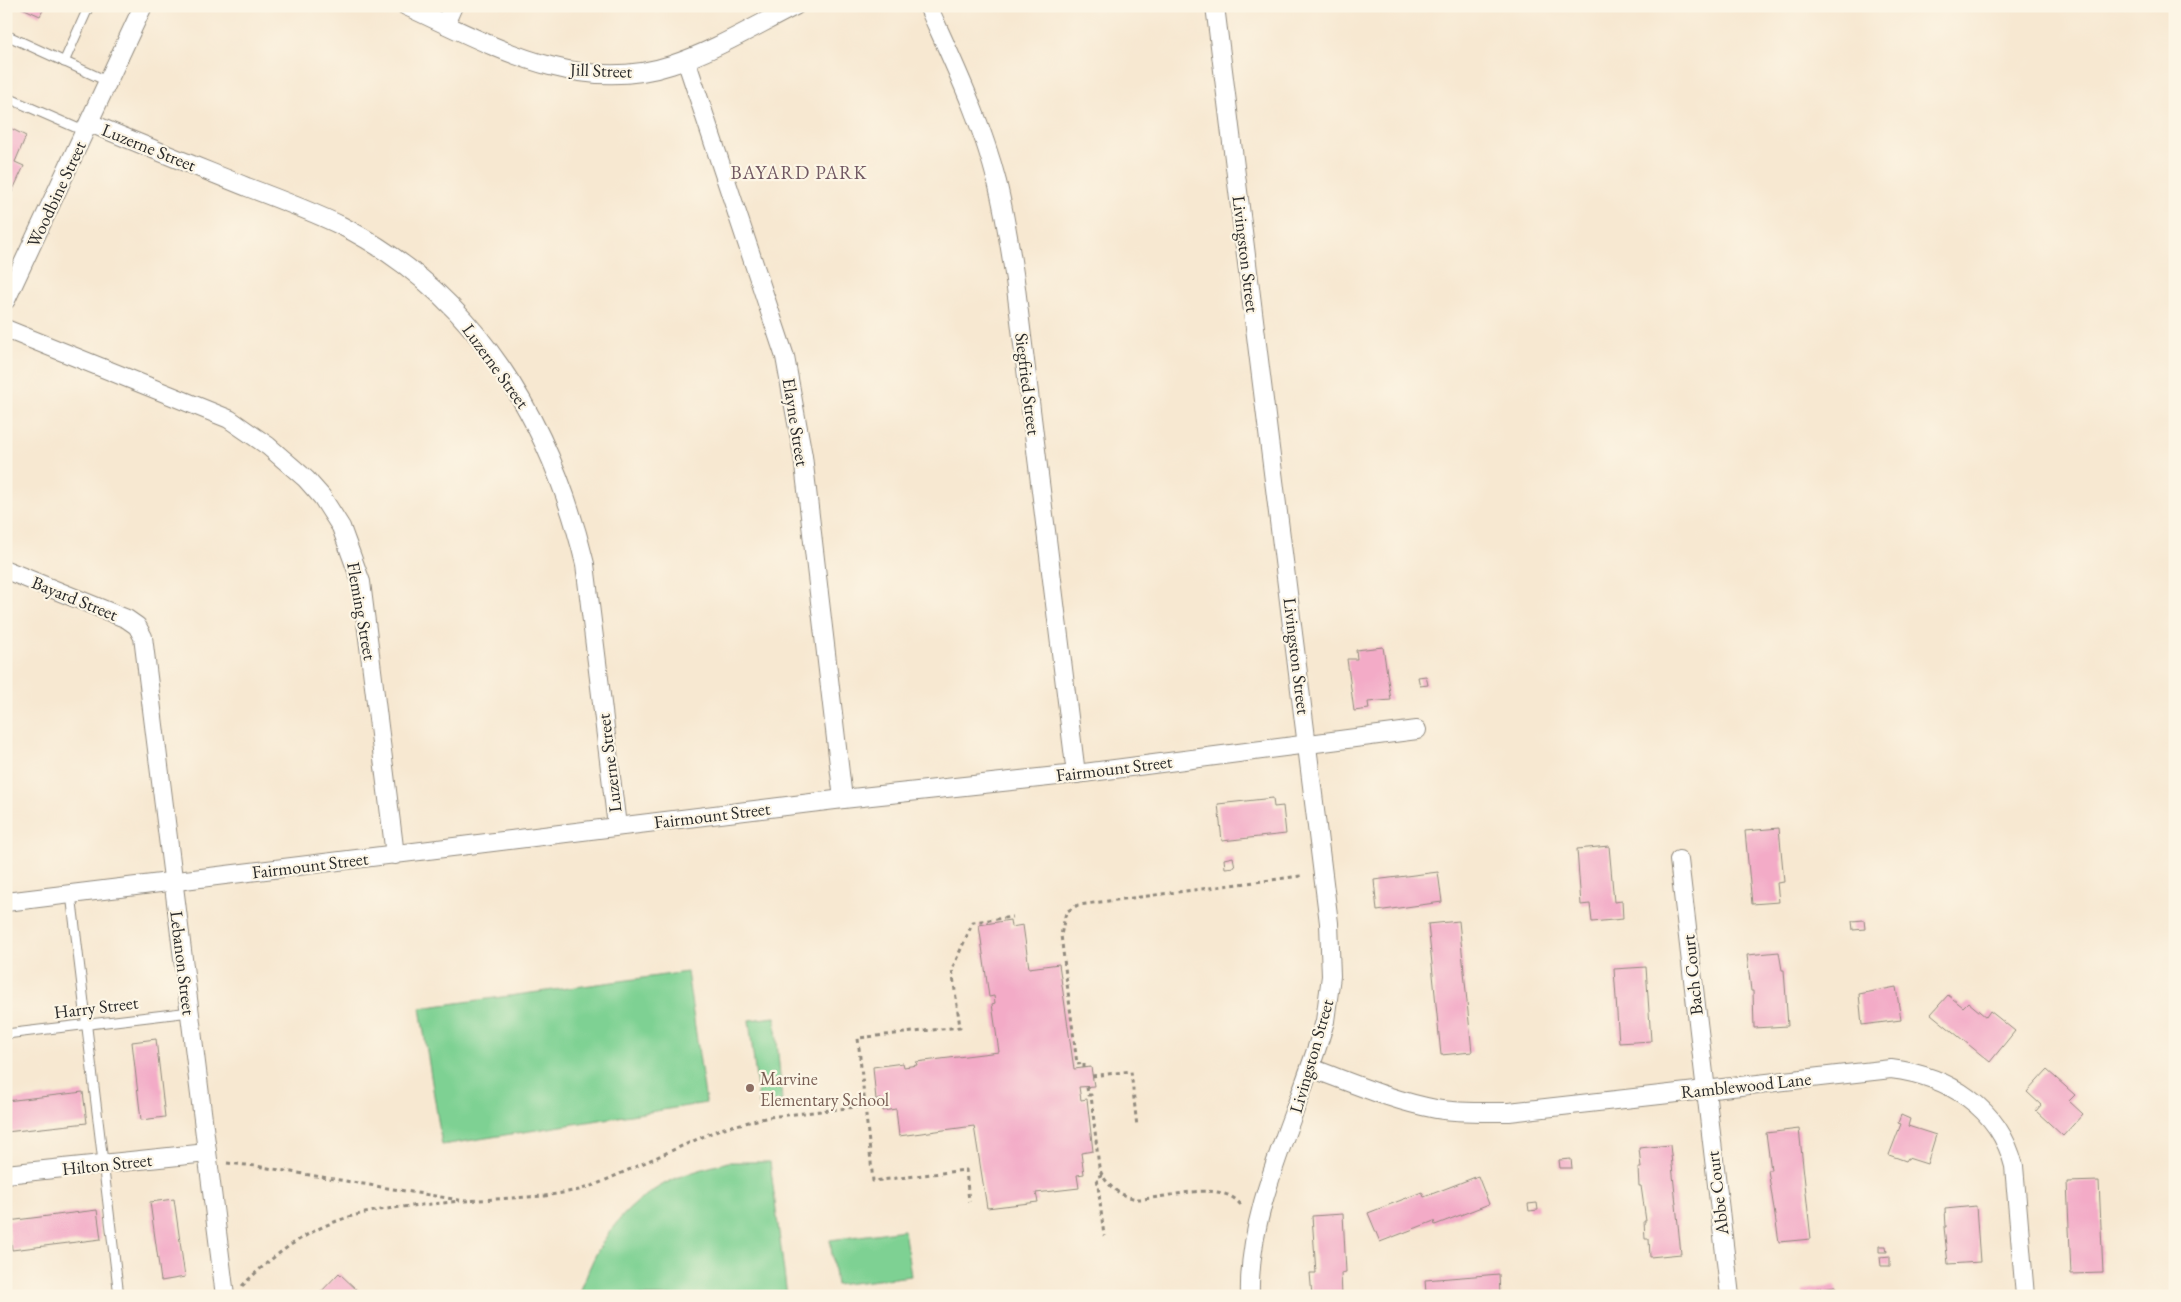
<svg xmlns="http://www.w3.org/2000/svg" width="2181" height="1302" font-family="'EB Garamond',serif">
  <style>
    .green { fill: #7ed193; stroke: #547e5f }
    .building { fill: #f3abc7 }
    .lines { fill: none; stroke-linecap: round; stroke-linejoin: round }
    .service-casing { stroke: #918a7e; stroke-width: 11 }
    .minor-casing { stroke: #918a7e; stroke-width: 20 }
    .path { stroke: #918a7e; stroke-width: 3; stroke-dasharray: 4 4; stroke-linecap: butt }
    .service { stroke: #fff; stroke-width: 9 }
    .minor { stroke: #fff; stroke-width: 18 }
    .education-dot { fill: #8d6e63; stroke: #fcf5e5; stroke-width: 2 }
    .labels { text-anchor: middle; dominant-baseline: central; stroke-width: 4.5; stroke-linejoin: round; paint-order: stroke }
    .street-label { font-size: 18px; fill: #2b2b2b; stroke: #fcf5e5 }
    .education-label { font-size: 18px; fill: #785e54; stroke: #fcf5e5; text-anchor: start }
    .neighbourhood-label { font-size: 19px; letter-spacing: 1px; fill: #715862; stroke: #fcf5e5 }
  </style>
  <rect width="100%" height="100%" fill="#fcf5e5"/>
  <filter id="ink" filterUnits="userSpaceOnUse"><feTurbulence type="fractalNoise" baseFrequency=".02" numOctaves="2"/><feDisplacementMap in="SourceGraphic" scale="10" xChannelSelector="R" yChannelSelector="G"/><feConvolveMatrix kernelMatrix="1 2 1 2 8 2 1 2 1" color-interpolation-filters="sRGB"/></filter>
  <filter id="wash" filterUnits="userSpaceOnUse"><feTurbulence type="fractalNoise" baseFrequency=".0096" numOctaves="4" result="noise"/><feDisplacementMap in="SourceGraphic" scale="20" xChannelSelector="R" yChannelSelector="G"/><feGaussianBlur stdDeviation="1.12" result="paint"/><feColorMatrix in="noise" values="0 0 0 0 0 0 0 0 0 0 0 0 0 0 0 0 0 1.4 0 .05"/><feComposite in="paint" operator="in"/></filter>
  <g filter="url(#wash)">
    <rect width="100%" height="100%" fill="#f7e8d1"/>
    <g class="green">
      <path d="M687 972 706 1103 442 1145 420 1008Z"/>
      <path d="M775 1017 782 1101 759 1104 749 1020Z"/>
      <path d="M728 1162H770L787 1296H579C595 1246 619 1208 666 1183 685 1173 707 1168 728 1162Z"/>
      <path d="M904 1230 911 1276 836 1285 830 1240Z"/>
    </g>
    <g id="blocks">
      <g class="building">
        <path d="M18 6H45L40 16Z"/>
        <path d="M6 126 26 136 15 162 24 166 6 205Z"/>
        <path d="M1383 647 1391 700 1368 702 1369 709 1354 711 1347 659H1357L1356 650Z"/>
        <path d="M1426 676 1428 685 1420 686 1418 677Z"/>
        <path d="M1273 798 1274 807 1283 806 1286 834 1222 841 1218 804Z"/>
        <path d="M1779 828 1784 882 1777 883 1779 902 1752 904 1745 831Z"/>
        <path d="M1609 846 1614 902 1622 901 1623 919 1592 922 1590 904 1581 905 1577 849Z"/>
        <path d="M1233 857 1235 867 1225 868 1224 859Z"/>
        <path d="M1438 872 1442 902 1377 911 1374 880Z"/>
        <path d="M1010 920 1011 927 1023 925 1029 968 1059 964 1074 1069 1091 1067 1094 1086 1079 1087 1081 1100 1087 1099 1093 1151 1081 1153 1084 1174 1077 1175 1079 1188 1036 1193 1038 1202 987 1208 974 1126 899 1136 896 1109 883 1111 882 1099 876 1100 873 1067 903 1063 904 1067 917 1065 916 1062 999 1052 992 1004 995 1003 994 996 989 997 979 925Z"/>
        <path d="M1864 920 1865 929 1853 930 1852 921Z"/>
        <path d="M1459 921 1472 1052 1441 1055 1428 924Z"/>
        <path d="M1779 952 1782 970H1784L1788 1026 1754 1028 1753 991H1751L1747 955Z"/>
        <path d="M1646 967 1651 1041 1619 1043 1614 969Z"/>
        <path d="M1896 987 1901 1020 1862 1025 1859 994Z"/>
        <path d="M1948 995 1963 1007 1968 1002 1986 1017 1990 1011 2015 1031 1990 1062 1931 1014Z"/>
        <path d="M156 1039 165 1117 141 1120 132 1042Z"/>
        <path d="M2047 1070 2075 1095 2069 1101 2083 1114 2063 1136 2036 1111 2041 1105 2027 1092Z"/>
        <path d="M83 1092 87 1123 6 1132V1101Z"/>
        <path d="M1901 1115 1910 1119 1908 1126 1936 1135 1927 1164 1908 1158 1906 1161 1889 1155 1901 1124 1898 1123Z"/>
        <path d="M1799 1129 1811 1239 1779 1242 1768 1170H1771L1766 1133Z"/>
        <path d="M1670 1145 1681 1254 1650 1257 1649 1239H1645L1644 1221H1646L1641 1186H1639L1638 1168H1641L1639 1148Z"/>
        <path d="M1571 1159 1572 1168H1560L1559 1160Z"/>
        <path d="M1478 1176 1489 1204 1435 1225 1434 1221 1380 1242 1368 1213 1422 1192 1424 1197Z"/>
        <path d="M2099 1181 2103 1273 2071 1274 2067 1182Z"/>
        <path d="M174 1199 185 1277 161 1281 150 1202Z"/>
        <path d="M1537 1203 1538 1210 1529 1211 1528 1204Z"/>
        <path d="M1976 1206 1980 1262 1948 1264 1944 1227H1946L1945 1209Z"/>
        <path d="M97 1210 101 1239 12 1250 8 1221Z"/>
        <path d="M1343 1214 1346 1272 1341 1273 1342 1296H1312L1310 1273H1316L1312 1216Z"/>
        <path d="M1879 1246H1886L1887 1252H1879Z"/>
        <path d="M1890 1256V1266H1881L1880 1257Z"/>
        <path d="M339 1273 358 1291 353 1296H317Z"/>
        <path d="M1499 1274 1500 1296H1410L1426 1293 1425 1280Z"/>
        <path d="M1836 1286 1837 1296H1803V1290Z"/>
      </g>
    </g>
  </g>
  <g filter="url(#ink)">
    <use href="#blocks" fill-opacity="0" stroke="#918a7e" stroke-width="1"/>
    <g class="lines">
      <defs>
        <g id="service">
          <path d="M6 35 109 82"/>
          <path d="M64 62 89 6"/>
          <path d="M6 97 86 132"/>
          <path d="M71 894 119 1296"/>
          <path d="M6 1034 190 1012"/>
        </g>
        <g id="minor">
          <path d="M406 6C489 44 577 96 671 65 714 51 755 26 795 6"/>
          <path d="M928 6C954 64 981 120 997 182 1005 214 1010 247 1015 280L1076 774"/>
          <path d="M1215 6 1329 923 1331 976 1325 1021C1301 1109 1247 1204 1250 1296"/>
          <path d="M445 24 453 6"/>
          <path d="M686 60 785 357 803 456 843 799"/>
          <path d="M90 123C142 145 195 166 247 187 279 199 311 211 342 226 476 294 551 422 585 564L617 826"/>
          <path d="M6 300 143 6"/>
          <path d="M6 329 229 419 268 446 306 479 322 497 341 527 361 582 395 855"/>
          <path d="M6 570 127 619 137 626 143 637 225 1296"/>
          <path d="M1679 860 1730 1296"/>
          <path d="M6 902 843 799 1076 774 1417 730"/>
          <path d="M1311 1068C1352 1083 1393 1101 1436 1109 1460 1113 1485 1112 1509 1112L1891 1069C1948 1076 1999 1107 2014 1166L2025 1296"/>
          <path d="M6 1174 207 1153"/>
        </g>
      </defs>
      <use href="#service" class="service-casing"/>
      <use href="#minor" class="minor-casing"/>
      <g class="path">
        <path d="M1084 1068V1063L1077 1064 1061 935 1066 912 1078 905 1301 876"/>
        <path d="M1092 1076 1131 1071 1137 1127"/>
        <path d="M1087 1087 1088 1095H1091L1099 1167C1104 1184 1120 1197 1138 1199 1168 1199 1220 1178 1241 1205"/>
        <path d="M865 1106 873 1181 966 1170 969 1202"/>
        <path d="M227 1163 256 1166 465 1201 545 1196 579 1190 597 1184 720 1129 769 1117 865 1106 858 1038 960 1027 952 969 973 922 1012 917"/>
        <path d="M1102 1175 1097 1177 1104 1236"/>
        <path d="M242 1286C277 1251 316 1223 365 1213 396 1206 429 1205 460 1201"/>
      </g>
      <use href="#service" class="service"/>
      <use href="#minor" class="minor"/>
    </g>
  </g>
  <circle class="education-dot" cx="750" cy="1088" r="5"/>
  <g class="labels">
    <g class="street-label">
      <text transform="translate(601 70) rotate(2)">Jill Street</text>
      <text transform="translate(149 147) rotate(22)">Luzerne Street</text>
      <text transform="translate(56 194) rotate(-65)">Woodbine Street</text>
      <text transform="translate(1246 254) rotate(83)">Livingston Street</text>
      <text transform="translate(496 366) rotate(54)">Luzerne Street</text>
      <text transform="translate(1028 384) rotate(83)">Siegfried Street</text>
      <text transform="translate(796 422) rotate(81)">Elayne Street</text>
      <text transform="translate(75 598) rotate(22)">Bayard Street</text>
      <text transform="translate(362 611) rotate(80)">Fleming Street</text>
      <text transform="translate(1297 656) rotate(83)">Livingston Street</text>
      <text transform="translate(609 763) rotate(-97)">Luzerne Street</text>
      <text transform="translate(1114 768) rotate(-7)">Fairmount Street</text>
      <text transform="translate(712 815) rotate(-7)">Fairmount Street</text>
      <text transform="translate(310 865) rotate(-7)">Fairmount Street</text>
      <text transform="translate(183 963) rotate(83)">Lebanon Street</text>
      <text transform="translate(1692 975) rotate(-96)">Bach Court</text>
      <text transform="translate(96 1007) rotate(-7)">Harry Street</text>
      <text transform="translate(1311 1056) rotate(-74)">Livingston Street</text>
      <text transform="translate(1746 1085) rotate(-6)">Ramblewood Lane</text>
      <text transform="translate(107 1164) rotate(-6)">Hilton Street</text>
      <text transform="translate(1717 1193) rotate(-97)">Abbe Court</text>
    </g>
    <g class="education-label">
      <text x="760" y="1078">Marvine<tspan x="760" dy="21">Elementary School</tspan></text>
    </g>
    <g class="neighbourhood-label">
      <text x="799" y="172">BAYARD PARK</text>
    </g>
  </g>
  <rect width="2181" height="1302" fill="none" stroke="#fcf5e5" stroke-width="25"/>
</svg>
